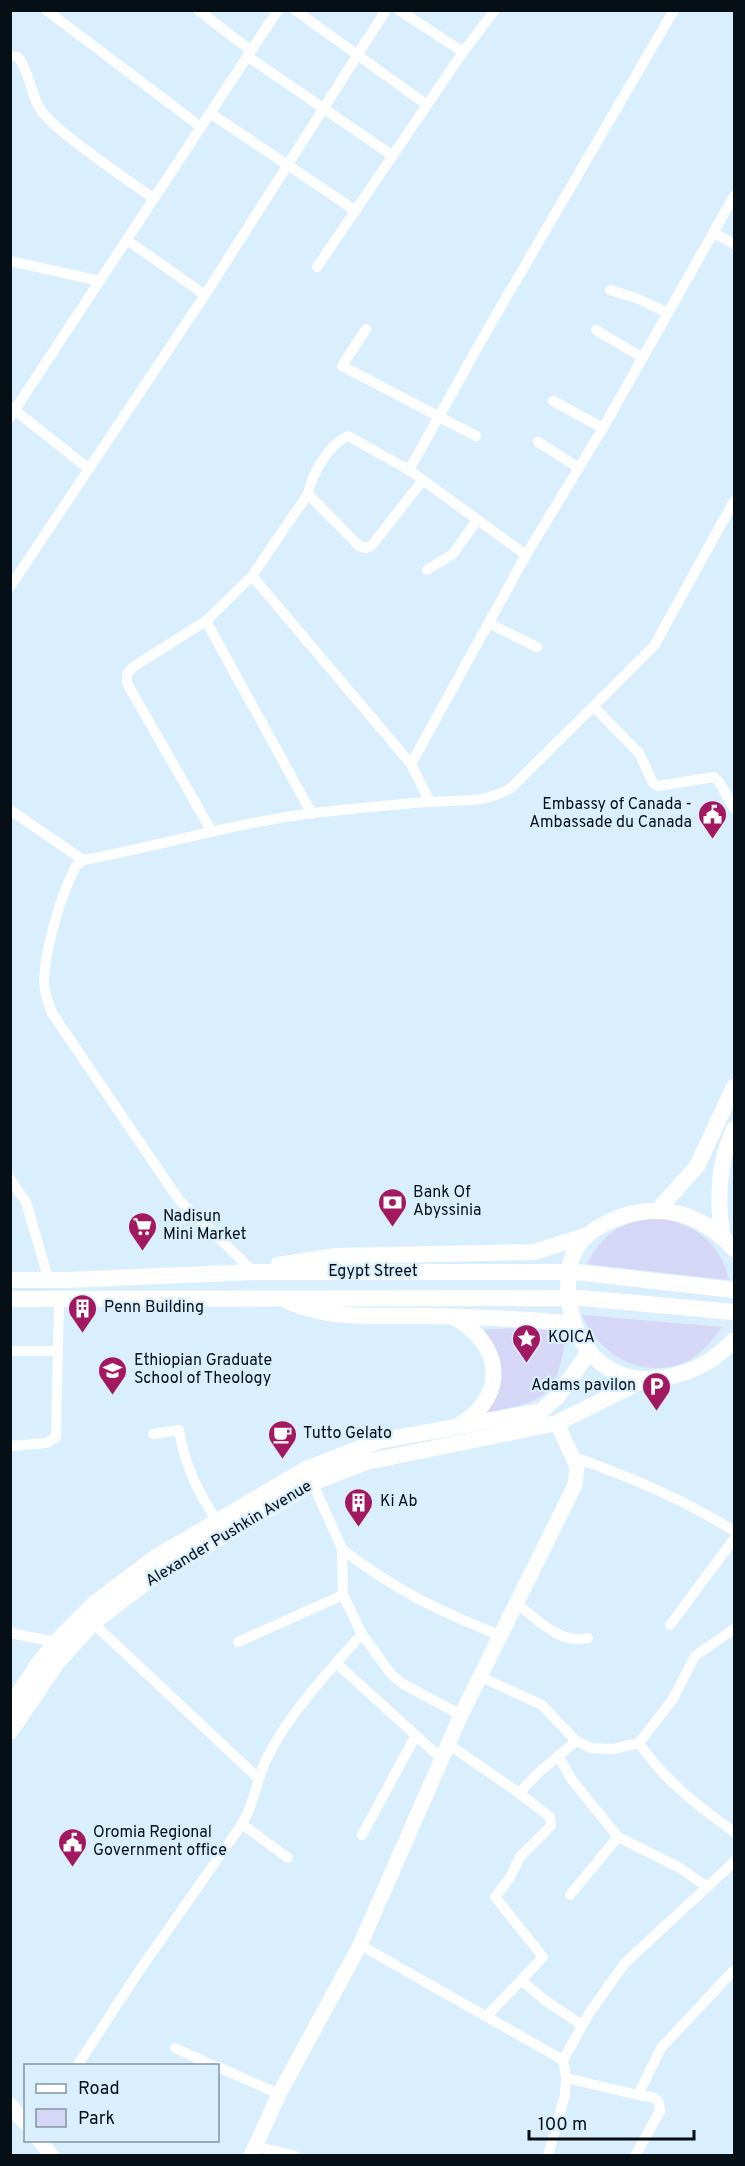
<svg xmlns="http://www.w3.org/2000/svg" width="745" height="2166" font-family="Overpass,sans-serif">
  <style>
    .green { fill: #d6d6f6 }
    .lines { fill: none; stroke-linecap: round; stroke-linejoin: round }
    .street { stroke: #fff; stroke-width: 10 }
    .secondary { stroke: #fff; stroke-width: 15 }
    .primary { stroke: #fff; stroke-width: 16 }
    .labels { text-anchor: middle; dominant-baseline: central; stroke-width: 4.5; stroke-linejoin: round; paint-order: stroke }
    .poi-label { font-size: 16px; fill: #060f15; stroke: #d9effe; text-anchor: start }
    .street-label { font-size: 16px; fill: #060f15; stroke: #d9effe }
  </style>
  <rect width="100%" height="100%" fill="#d9effe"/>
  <g class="green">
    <path d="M661 1218C697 1226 720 1243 729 1280L587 1264C605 1230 623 1221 661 1218Z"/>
    <path d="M582 1315H583L722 1327C711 1342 698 1358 681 1364 638 1378 599 1354 582 1315Z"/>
    <path d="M536 1327 557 1331 565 1341C556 1402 539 1402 484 1413L494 1400 479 1330Z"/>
  </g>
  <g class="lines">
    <g class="street">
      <path d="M46 10 201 127"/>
      <path d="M198 10 250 50"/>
      <path d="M295 10 427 105"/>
      <path d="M399 10 463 52"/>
      <path d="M10 55 18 57C30 73 30 91 39 107 50 129 130 181 154 199"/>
      <path d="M247 56 393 156"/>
      <path d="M210 113 356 211"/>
      <path d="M714 233 734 244"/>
      <path d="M127 240 205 295"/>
      <path d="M10 261 100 281"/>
      <path d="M317 267 463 52 495 10"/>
      <path d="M610 290 636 298 668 313"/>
      <path d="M366 329 342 366 476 436"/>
      <path d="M596 330 643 358"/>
      <path d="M553 401 603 428"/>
      <path d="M11 407 89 469"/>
      <path d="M10 417 278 10"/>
      <path d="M538 442 579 468"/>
      <path d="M409 470 489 327 674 10"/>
      <path d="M308 494 359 546 366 548 372 545 423 480"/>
      <path d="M427 570 453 554 477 520"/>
      <path d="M252 576 411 764"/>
      <path d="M10 587 205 295 386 10"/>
      <path d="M206 621 312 814"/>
      <path d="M490 624 537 647"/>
      <path d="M593 706 639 753 653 783 658 786 714 777 719 782 734 808"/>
      <path d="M430 802 411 764 526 555 603 428 734 196"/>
      <path d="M10 810 83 860"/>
      <path d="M212 832 127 683V674L133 667 206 621 252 576 308 494C312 474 328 445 348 436L409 470 526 555"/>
      <path d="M10 1179 26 1202 49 1281"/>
      <path d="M254 1272 179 1200 52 1013C48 1002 44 993 44 981 45 949 61 894 76 866L83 860C160 846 235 823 313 813 350 809 389 805 427 802 459 799 481 805 511 788L654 646 734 501"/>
      <path d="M10 1351H58"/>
      <path d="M153 1434 179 1430C184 1464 198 1492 217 1521"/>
      <path d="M10 1446 47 1443 56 1437 59 1301"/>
      <path d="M574 1457C630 1477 683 1499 734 1531"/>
      <path d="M311 1479 342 1549 343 1595 362 1634 391 1674 403 1684 461 1715"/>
      <path d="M342 1549C393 1589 439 1611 499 1635"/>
      <path d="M516 1603C537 1619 560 1645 588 1638"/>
      <path d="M93 1623 259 1779"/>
      <path d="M670 1625 734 1539"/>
      <path d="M10 1633 56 1642"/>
      <path d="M238 1642 343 1595"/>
      <path d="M336 1663 442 1759"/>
      <path d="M481 1677 542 1705 576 1741 591 1748 612 1749 639 1743 673 1699 695 1656 734 1629"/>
      <path d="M639 1743C664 1780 698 1806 734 1832"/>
      <path d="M448 1744 519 1793 537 1774 576 1741"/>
      <path d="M558 1756 572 1780 618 1837 680 1868 707 1887"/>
      <path d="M242 1824 288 1858"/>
      <path d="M362 1835 415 1737"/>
      <path d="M570 1895 618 1837"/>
      <path d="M360 1945 563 2060"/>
      <path d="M523 1982 546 2001 582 2025"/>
      <path d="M488 2015 543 1957 495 1897 509 1879 520 1857 551 1826 550 1817 519 1793"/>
      <path d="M175 2048 214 2066"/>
      <path d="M77 2066 137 1974 242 1824C255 1803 256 1781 266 1760 289 1713 328 1672 362 1634"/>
      <path d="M218 2067 279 2094"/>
      <path d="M566 2078 638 2095 661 2048 734 1970"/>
      <path d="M255 2146 295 2156"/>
      <path d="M548 2156 565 2095 566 2078 563 2060 590 2012 625 1963 734 1862"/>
      <path d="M635 2156 660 2111 659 2103 655 2098 638 2095"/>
    </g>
    <g class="secondary">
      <path d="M10 2105 26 2124"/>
      <path d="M39 2140 52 2156"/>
      <path d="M251 2156 279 2094 360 1945 461 1715 575 1485 577 1467 557 1423"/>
    </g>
    <g class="primary">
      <path d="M658 1210 697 1166 734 1087"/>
      <path d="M722 1235C717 1198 718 1163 734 1129"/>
      <path d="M734 1249C709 1221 679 1207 641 1212 619 1215 588 1228 576 1249 568 1263 567 1283 569 1298 574 1354 616 1390 672 1376 698 1370 716 1359 734 1340"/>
      <path d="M278 1265 336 1256 534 1252 585 1236"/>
      <path d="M10 1280H67L254 1272H575L734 1290"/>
      <path d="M10 1299 581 1298 734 1312"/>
      <path d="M289 1302C335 1321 381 1315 430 1316 478 1317 526 1319 573 1324"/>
      <path d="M455 1318C501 1344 509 1393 462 1423"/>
      <path d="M10 1707 38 1664 56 1642 96 1602 156 1557 308 1468 379 1441 541 1411 557 1397 589 1352"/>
      <path d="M10 1732 56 1664 93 1623 152 1578 312 1483 366 1462 557 1423 641 1381"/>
    </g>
  </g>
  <defs>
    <symbol id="civic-pin" viewBox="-11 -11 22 30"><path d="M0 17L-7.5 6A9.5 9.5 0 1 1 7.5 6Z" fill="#a31961" stroke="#d9effe"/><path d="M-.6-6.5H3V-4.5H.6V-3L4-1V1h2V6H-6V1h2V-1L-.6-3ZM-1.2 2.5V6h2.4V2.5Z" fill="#fff"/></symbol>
    <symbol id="bank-pin" viewBox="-11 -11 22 30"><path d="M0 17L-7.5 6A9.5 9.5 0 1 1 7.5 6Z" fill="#a31961" stroke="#d9effe"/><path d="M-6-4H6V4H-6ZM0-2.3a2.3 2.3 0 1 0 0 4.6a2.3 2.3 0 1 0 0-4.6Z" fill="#fff"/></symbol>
    <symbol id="supermarket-pin" viewBox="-11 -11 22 30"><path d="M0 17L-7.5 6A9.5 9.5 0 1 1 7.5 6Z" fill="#a31961" stroke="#d9effe"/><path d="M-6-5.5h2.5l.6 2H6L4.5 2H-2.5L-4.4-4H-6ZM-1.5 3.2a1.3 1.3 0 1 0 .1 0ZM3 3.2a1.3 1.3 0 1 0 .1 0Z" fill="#fff"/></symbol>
    <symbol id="building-pin" viewBox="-11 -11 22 30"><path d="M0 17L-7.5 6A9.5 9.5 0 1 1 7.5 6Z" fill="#a31961" stroke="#d9effe"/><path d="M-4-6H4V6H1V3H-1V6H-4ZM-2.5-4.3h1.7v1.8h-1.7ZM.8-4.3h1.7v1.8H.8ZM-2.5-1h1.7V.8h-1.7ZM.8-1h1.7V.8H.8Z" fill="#fff"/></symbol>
    <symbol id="sight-pin" viewBox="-11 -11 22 30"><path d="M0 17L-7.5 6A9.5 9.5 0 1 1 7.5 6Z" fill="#a31961" stroke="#d9effe"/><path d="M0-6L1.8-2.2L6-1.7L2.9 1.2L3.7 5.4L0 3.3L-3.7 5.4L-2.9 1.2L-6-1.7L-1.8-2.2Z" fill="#fff"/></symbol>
    <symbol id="university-pin" viewBox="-11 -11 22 30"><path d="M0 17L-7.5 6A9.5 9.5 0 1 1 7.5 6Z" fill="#a31961" stroke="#d9effe"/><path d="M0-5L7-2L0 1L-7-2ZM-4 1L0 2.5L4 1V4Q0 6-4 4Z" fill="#fff"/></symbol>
    <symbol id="parking-pin" viewBox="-11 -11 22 30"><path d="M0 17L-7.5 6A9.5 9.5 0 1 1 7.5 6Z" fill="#a31961" stroke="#d9effe"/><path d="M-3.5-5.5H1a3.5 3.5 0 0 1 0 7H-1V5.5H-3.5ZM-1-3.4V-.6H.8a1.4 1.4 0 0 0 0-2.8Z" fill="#fff"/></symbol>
    <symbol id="cafe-pin" viewBox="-11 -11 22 30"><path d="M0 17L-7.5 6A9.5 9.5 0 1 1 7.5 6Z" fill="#a31961" stroke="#d9effe"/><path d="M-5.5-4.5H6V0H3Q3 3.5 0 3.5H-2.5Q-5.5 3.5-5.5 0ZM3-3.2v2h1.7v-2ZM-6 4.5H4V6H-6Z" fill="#fff"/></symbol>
  </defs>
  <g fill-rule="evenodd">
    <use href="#civic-pin" x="696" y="798" width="33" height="45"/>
    <use href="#bank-pin" x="376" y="1186" width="33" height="45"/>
    <use href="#supermarket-pin" x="126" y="1210" width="33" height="45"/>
    <use href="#building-pin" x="66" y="1292" width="33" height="45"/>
    <use href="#sight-pin" x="510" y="1322" width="33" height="45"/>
    <use href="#university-pin" x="96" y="1354" width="33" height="45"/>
    <use href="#parking-pin" x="640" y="1370" width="33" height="45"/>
    <use href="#cafe-pin" x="266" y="1418" width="33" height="45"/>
    <use href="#building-pin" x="342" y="1486" width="33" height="45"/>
    <use href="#civic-pin" x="56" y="1826" width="33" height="45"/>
  </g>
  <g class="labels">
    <g class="poi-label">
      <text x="692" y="805" text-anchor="end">Embassy of Canada -<tspan x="692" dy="18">Ambassade du Canada</tspan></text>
      <text x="413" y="1193">Bank Of<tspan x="413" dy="18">Abyssinia</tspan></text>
      <text x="163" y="1217">Nadisun<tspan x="163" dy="18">Mini Market</tspan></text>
      <text x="104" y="1308">Penn Building</text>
      <text x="548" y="1338">KOICA</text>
      <text x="134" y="1361">Ethiopian Graduate<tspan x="134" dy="18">School of Theology</tspan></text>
      <text x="636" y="1386" text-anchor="end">Adams pavilon</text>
      <text x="303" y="1434">Tutto Gelato</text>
      <text x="380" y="1502">Ki Ab</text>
      <text x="93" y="1833">Oromia Regional<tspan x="93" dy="18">Government office</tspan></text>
    </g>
    <g class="street-label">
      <text x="373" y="1272">Egypt Street</text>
      <text transform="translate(229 1534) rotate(-31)">Alexander Pushkin Avenue</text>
    </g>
  </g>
  <rect width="745" height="2166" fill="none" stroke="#060f15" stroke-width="24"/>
  <rect x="24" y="2064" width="195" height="78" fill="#d9effe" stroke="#8595a1" stroke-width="1.5"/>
  <rect x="36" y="2084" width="30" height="9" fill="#ffffff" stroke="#8595a1" stroke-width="1.5"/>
  <text x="78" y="2094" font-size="18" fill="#060f15">Road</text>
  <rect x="36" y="2109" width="30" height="18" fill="#d6d6f6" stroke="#8595a1" stroke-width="1.5"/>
  <text x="78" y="2124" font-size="18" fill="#060f15">Park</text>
  <path d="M529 2130v9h165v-9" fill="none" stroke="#060f15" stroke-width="3"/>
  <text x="538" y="2130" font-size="18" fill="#060f15" stroke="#d9effe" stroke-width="4.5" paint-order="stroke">100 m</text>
</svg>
